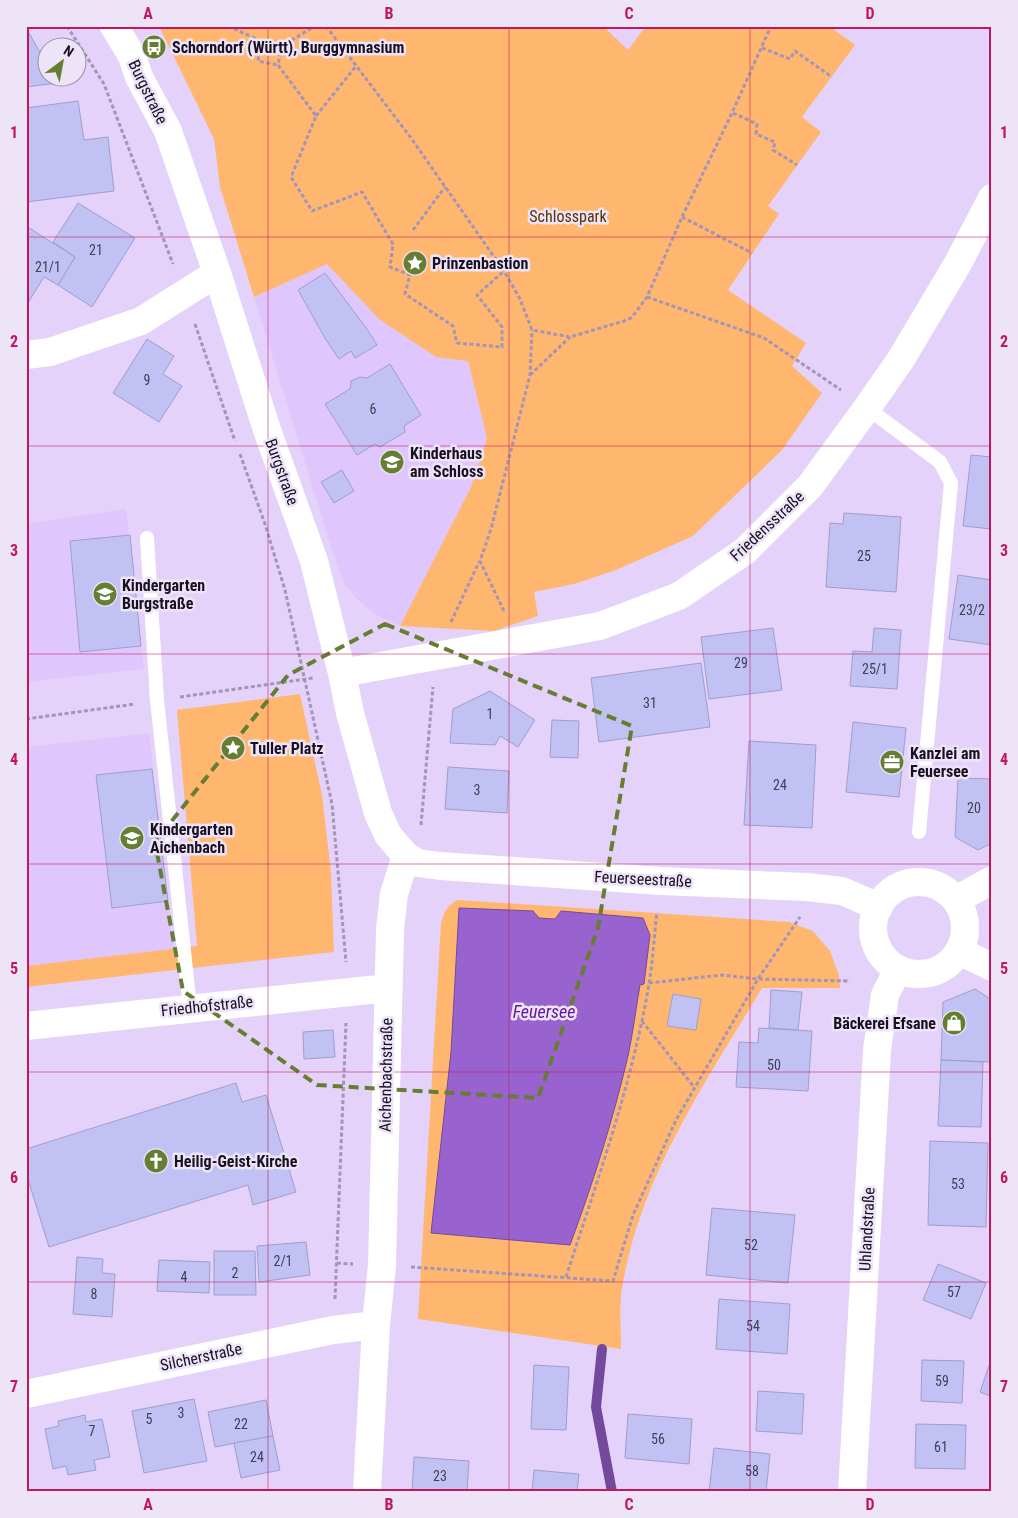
<svg xmlns="http://www.w3.org/2000/svg" width="1018" height="1518" font-family="'Roboto Condensed',sans-serif">
  <style>
    .built { fill: #dfc7fe }
    .green { fill: #ffb76f }
    .water { fill: #9963cf; stroke: #734a9b }
    .lines { fill: none; stroke-linecap: round; stroke-linejoin: round }
    .stream { stroke: #734a9b; stroke-width: 10 }
    .building { fill: #c1c1f3; stroke: #9e9ece }
    .path { stroke: #a495b6; stroke-width: 3; stroke-dasharray: 4 2.5; stroke-linecap: butt }
    .lane { stroke: #fff; stroke-width: 14 }
    .street { stroke: #fff; stroke-width: 28 }
    .secondary { stroke: #fff; stroke-width: 28 }
    .marked { fill: none; stroke: #657e31; stroke-width: 4; stroke-dasharray: 10 6; stroke-linejoin: round }
    .grid { fill: none; stroke: #c2185b; stroke-width: 1; stroke-opacity: 0.55 }
    .labels { text-anchor: middle; dominant-baseline: central; stroke-width: 5; stroke-linejoin: round; paint-order: stroke }
    .number-label { font-size: 14px; fill: #433d56 }
    .poi-label { font-size: 16px; font-weight: bold; fill: #191122; stroke: #ede4f8; text-anchor: start }
    .street-label { font-size: 16px; fill: #191122; stroke: #ede4f8 }
    .park-label { font-size: 16px; fill: #573203; stroke: #ede4f8 }
    .water-label { font-size: 18px; font-style: italic; fill: #65179c; stroke: #ede4f8 }
    .neatline { fill: none; stroke: #c2185b; stroke-width: 2 }
    .grid-label { font-size: 16px; text-anchor: middle; font-weight: bold; fill: #c2185b }
  </style>
  <rect width="100%" height="100%" fill="#e4d2fa"/>
  <g class="built">
    <path d="M327 264 379 319 436 357 468 361 487 438 471 487 400 626 375 614 358 600 344 583 333 553 254 297Z"/>
    <path d="M126 509 144 669 26 682V524Z"/>
    <path d="M149 733 174 949 26 966V747Z"/>
  </g>
  <g class="green">
    <path d="M159 26H603L628 50 646 26H829L855 45 802 117 821 132 768 206 779 214 728 290 806 343 792 366 822 393 782 450 693 536 616 570 574 584 534 592 538 616 494 631 400 626 471 487 487 438 468 361 436 357 379 319 327 264 254 297 220 187 214 139Z"/>
    <path d="M300 694 322 795 331 872 334 952 26 987V966L197 946 177 710Z"/>
    <path d="M458 900 789 922 813 931 830 951 839 975 840 988H762C705 1083 640 1177 622 1288 619 1308 621 1329 621 1349L418 1319 441 923C444 912 447 905 458 900Z"/>
  </g>
  <path class="water" d="M459 908 533 911 539 918 555 919 561 911 643 918 650 935 644 984 640 985C636 1008 633 1033 628 1056 613 1120 593 1183 570 1245L431 1233 451 1052Z"/>
  <g class="lines">
    <path class="stream" d="M602 1349 596 1407 612 1492"/>
  </g>
  <g class="building">
    <path d="M26 28 48 66V78H54L57 83 26 87Z"/>
    <path d="M78 101 84 140 108 137 114 191 26 202V108Z"/>
    <path d="M78 203 135 238 92 307 58 285 75 257 53 242Z"/>
    <path d="M26 226 75 257 58 285 44 277 26 306Z"/>
    <path d="M325 273 367 329 377 345 355 358 351 351 339 359 326 340 298 290Z"/>
    <path d="M147 339 174 356 163 374 182 386 159 422 113 393Z"/>
    <path d="M390 364 421 415 404 426 405 432 380 447 375 444 357 455 325 404 350 389 351 381 360 377 367 378Z"/>
    <path d="M971 455 992 457V529L963 526Z"/>
    <path d="M342 470 354 491 334 503 321 482Z"/>
    <path d="M844 513 901 517 896 592 826 587 830 523 843 524Z"/>
    <path d="M130 535 141 646 80 652 70 541Z"/>
    <path d="M958 575 992 580V645L949 639Z"/>
    <path d="M773 628 782 690 709 699 701 637Z"/>
    <path d="M874 628 901 630 897 689 850 686 853 651 872 652Z"/>
    <path d="M701 663 710 727 599 742 591 678Z"/>
    <path d="M490 691 535 720 518 747 500 736 495 745 450 743 453 709Z"/>
    <path d="M552 720 579 721 578 758 550 757Z"/>
    <path d="M853 722 906 728 899 797 846 792Z"/>
    <path d="M749 741 816 745 812 828 744 825Z"/>
    <path d="M448 767 509 771 507 813 445 809Z"/>
    <path d="M152 769 168 901 112 908 96 775Z"/>
    <path d="M958 778 992 779V843L978 850 955 837Z"/>
    <path d="M975 989 992 1000V1062L941 1060 943 1002Z"/>
    <path d="M771 990 802 992 798 1030 769 1028Z"/>
    <path d="M673 994 701 999 696 1030 667 1026Z"/>
    <path d="M759 1028 812 1031 808 1091 736 1087 739 1042 758 1043Z"/>
    <path d="M333 1030 335 1057 304 1059 303 1032Z"/>
    <path d="M941 1060 983 1062 981 1127 938 1126Z"/>
    <path d="M236 1083 242 1102 266 1095 296 1192 253 1205 248 1185 49 1247 26 1173V1149Z"/>
    <path d="M930 1141 988 1143 986 1227 928 1225Z"/>
    <path d="M712 1208 795 1215 788 1283 706 1275Z"/>
    <path d="M306 1242 310 1275 259 1282 257 1246Z"/>
    <path d="M214 1251H255L256 1295H214Z"/>
    <path d="M77 1257 103 1259 102 1273 115 1274 112 1317 73 1314Z"/>
    <path d="M159 1260 210 1262 209 1293 157 1291Z"/>
    <path d="M938 1264 986 1283 971 1319 923 1300Z"/>
    <path d="M719 1299 790 1304 787 1354 716 1349Z"/>
    <path d="M922 1360 964 1361 962 1403 921 1401Z"/>
    <path d="M991 1360H992V1397L980 1392Z"/>
    <path d="M534 1365 569 1367 566 1430 531 1429Z"/>
    <path d="M758 1391 804 1394 802 1434 756 1431Z"/>
    <path d="M194 1399 207 1461 144 1473 132 1411Z"/>
    <path d="M266 1400 273 1436 215 1447 208 1412Z"/>
    <path d="M628 1414 692 1419 689 1464 625 1458Z"/>
    <path d="M85 1415 86 1422 102 1419 110 1457 94 1460 96 1470 68 1475 66 1466 53 1469 45 1429 59 1426 58 1421Z"/>
    <path d="M916 1424 966 1425 965 1469 915 1468Z"/>
    <path d="M273 1436 280 1470 241 1478 234 1443Z"/>
    <path d="M714 1448 770 1454 766 1492H709Z"/>
    <path d="M414 1457 469 1461 467 1492H412Z"/>
    <path d="M534 1470 579 1474 577 1492H532Z"/>
  </g>
  <g class="lines">
    <g class="path">
      <path d="M67 26 104 84 173 264"/>
      <path d="M228 26 261 41 258 61 278 65"/>
      <path d="M326 26 411 138 504 271 520 299 532 330 570 337 624 321 631 318 636 312 647 297 682 217 732 113 771 26"/>
      <path d="M261 41 282 46 315 26"/>
      <path d="M282 46 278 65 316 116 291 177 312 211 362 192 393 244 390 267 410 275 405 294 453 326 457 343 502 347V327L477 295 504 271"/>
      <path d="M762 48 790 59 795 51 832 77"/>
      <path d="M733 113 757 124 756 134 775 142 773 150 797 165"/>
      <path d="M316 116 356 66"/>
      <path d="M682 217 752 253"/>
      <path d="M413 230 445 187"/>
      <path d="M647 297 764 338 841 390"/>
      <path d="M195 324 235 441"/>
      <path d="M530 375 570 337"/>
      <path d="M240 454 265 524 285 590 332 804 346 962"/>
      <path d="M504 611 480 561 491 529 530 375 532 330"/>
      <path d="M451 622 479 562"/>
      <path d="M180 697 313 678"/>
      <path d="M26 719 135 704"/>
      <path d="M421 825 433 687"/>
      <path d="M649 983 722 975 758 979 850 981"/>
      <path d="M642 1021 694 1087"/>
      <path d="M337 1263 353 1264"/>
      <path d="M411 1267 613 1281 633 1215 676 1120 758 979 800 917"/>
      <path d="M566 1277C597 1181 632 1084 649 984 653 960 654 936 657 912"/>
      <path d="M335 1299 346 1023"/>
    </g>
    <g class="lane">
      <path d="M867 408 940 462 951 483 919 832"/>
      <path d="M147 538 157 700 190 1007"/>
    </g>
    <g class="street">
      <path d="M26 355 50 352 141 321 217 273"/>
      <path d="M342 673 600 626 679 596 745 551 810 486 867 408 901 359 957 265 992 198"/>
      <path d="M959 951 992 967"/>
      <path d="M26 1026 388 988"/>
      <path d="M26 1394 333 1330 376 1325"/>
      <path d="M367 1492 376 1325 382 1265 390 929 394 894 406 856"/>
      <path d="M852 1492 877 1050 885 995 898 969"/>
    </g>
    <g class="secondary">
      <path d="M114 26 132 56 139 77 168 131 217 273 267 430 314 561 342 673 350 713 378 813 388 835 406 856 418 863 440 866 661 881 807 887 842 891 879 907"/>
      <circle cx="919" cy="928" r="46"/>
      <path d="M956 900 992 880"/>
    </g>
  </g>
  <path class="marked" d="M385 624 632 726 598 928 538 1098 317 1085 183 991 155 842 288 675Z"/>
  <path class="grid" d="M268 26V1492M509 26V1492M750 26V1492M26 237H992M26 446H992M26 654H992M26 864H992M26 1072H992M26 1282H992"/>
  <defs>
    <symbol id="bus-disc" viewBox="-11 -11 22 22"><circle r="9.5" fill="#657e31" stroke="#ede4f8"/><path d="M-5-6H5V4H4V6H2V4H-2V6H-4V4H-5ZM-3.5-4V0h7V-4ZM-3.5 1.2v1.5H-2V1.2ZM2 1.2v1.5H3.5V1.2Z" fill="#fff"/></symbol>
    <symbol id="sight-disc" viewBox="-11 -11 22 22"><circle r="9.5" fill="#657e31" stroke="#ede4f8"/><path d="M0-6L1.8-2.2L6-1.7L2.9 1.2L3.7 5.4L0 3.3L-3.7 5.4L-2.9 1.2L-6-1.7L-1.8-2.2Z" fill="#fff"/></symbol>
    <symbol id="school-disc" viewBox="-11 -11 22 22"><circle r="9.5" fill="#657e31" stroke="#ede4f8"/><path d="M0-5L7-2L0 1L-7-2ZM-4 1L0 2.5L4 1V4Q0 6-4 4Z" fill="#fff"/></symbol>
    <symbol id="office-disc" viewBox="-11 -11 22 22"><circle r="9.5" fill="#657e31" stroke="#ede4f8"/><path d="M-6-3h4V-5.5h4V-3h4V5H-6ZM-1-4.5V-3h2v-1.5ZM-6 0V1H6V0Z" fill="#fff"/></symbol>
    <symbol id="shop-disc" viewBox="-11 -11 22 22"><circle r="9.5" fill="#657e31" stroke="#ede4f8"/><path d="M-5-2.5h2.3a2.7 3.5 0 0 1 5.4 0H5L5.5 6h-11ZM-1.5-2.5h3a1.5 2.3 0 0 0-3 0Z" fill="#fff"/></symbol>
    <symbol id="church-disc" viewBox="-11 -11 22 22"><circle r="9.5" fill="#657e31" stroke="#ede4f8"/><path d="M-1.2-6h2.4v3.5h3.3v2.4h-3.3V6h-2.4V-.1h-3.3v-2.4h3.3Z" fill="#fff"/></symbol>
  </defs>
  <g fill-rule="evenodd">
    <use href="#bus-disc" x="140" y="33" width="28" height="28"/>
    <use href="#sight-disc" x="401" y="249" width="28" height="28"/>
    <use href="#school-disc" x="378" y="448" width="28" height="28"/>
    <use href="#school-disc" x="91" y="580" width="28" height="28"/>
    <use href="#sight-disc" x="219" y="734" width="28" height="28"/>
    <use href="#office-disc" x="878" y="748" width="28" height="28"/>
    <use href="#school-disc" x="118" y="824" width="28" height="28"/>
    <use href="#shop-disc" x="940" y="1009" width="28" height="28"/>
    <use href="#church-disc" x="142" y="1147" width="28" height="28"/>
  </g>
  <g class="labels">
    <g class="number-label">
      <text x="96" y="250">21</text>
      <text x="48" y="267">21/1</text>
      <text x="147" y="380">9</text>
      <text x="373" y="409">6</text>
      <text x="864" y="556">25</text>
      <text x="972" y="610">23/2</text>
      <text x="741" y="663">29</text>
      <text x="875" y="669">25/1</text>
      <text x="650" y="703">31</text>
      <text x="490" y="714">1</text>
      <text x="780" y="785">24</text>
      <text x="477" y="790">3</text>
      <text x="974" y="808">20</text>
      <text x="774" y="1065">50</text>
      <text x="958" y="1184">53</text>
      <text x="751" y="1245">52</text>
      <text x="283" y="1261">2/1</text>
      <text x="235" y="1273">2</text>
      <text x="184" y="1277">4</text>
      <text x="954" y="1292">57</text>
      <text x="94" y="1294">8</text>
      <text x="753" y="1326">54</text>
      <text x="942" y="1381">59</text>
      <text x="181" y="1413">3</text>
      <text x="149" y="1419">5</text>
      <text x="241" y="1424">22</text>
      <text x="92" y="1431">7</text>
      <text x="658" y="1439">56</text>
      <text x="941" y="1447">61</text>
      <text x="257" y="1457">24</text>
      <text x="752" y="1471">58</text>
      <text x="440" y="1476">23</text>
    </g>
    <g class="poi-label">
      <text x="172" y="47">Schorndorf (Württ), Burggymnasium</text>
      <text x="432" y="263">Prinzenbastion</text>
      <text x="410" y="453">Kinderhaus<tspan x="410" dy="18">am Schloss</tspan></text>
      <text x="122" y="585">Kindergarten<tspan x="122" dy="18">Burgstraße</tspan></text>
      <text x="250" y="748">Tuller Platz</text>
      <text x="910" y="753">Kanzlei am<tspan x="910" dy="18">Feuersee</tspan></text>
      <text x="150" y="829">Kindergarten<tspan x="150" dy="18">Aichenbach</tspan></text>
      <text x="936" y="1023" text-anchor="end">Bäckerei Efsane</text>
      <text x="174" y="1161">Heilig-Geist-Kirche</text>
    </g>
    <g class="street-label">
      <text transform="translate(148 92) rotate(64)">Burgstraße</text>
      <text transform="translate(282 472) rotate(70)">Burgstraße</text>
      <text transform="translate(767 526) rotate(-43)">Friedensstraße</text>
      <text transform="translate(643 879) rotate(3)">Feuerseestraße</text>
      <text transform="translate(207 1006) rotate(-6)">Friedhofstraße</text>
      <text transform="translate(386 1075) rotate(-89)">Aichenbachstraße</text>
      <text transform="translate(867 1229) rotate(-87)">Uhlandstraße</text>
      <text transform="translate(201 1357) rotate(-12)">Silcherstraße</text>
    </g>
    <g class="park-label">
      <text x="568" y="216">Schlosspark</text>
    </g>
    <g class="water-label">
      <text x="544" y="1011">Feuersee</text>
    </g>
  </g>
  <rect width="1018" height="1518" fill="none" stroke="#ede4f8" stroke-width="55"/>
  <g transform="translate(62 62) rotate(32)"><circle r="24" fill="#ede4f8" stroke="#9890a2"/>
  <path d="M0-4L9 19L0 12L-9 19Z" fill="#657e31"/>
  <text y="-8" font-size="14" font-weight="bold" text-anchor="middle" fill="#191122">N</text>
  </g>
  <rect x="28" y="28" width="962" height="1462" class="neatline"/>
  <g class="grid-label">
    <text x="148" y="19">A</text>
    <text x="389" y="19">B</text>
    <text x="629" y="19">C</text>
    <text x="870" y="19">D</text>
    <text x="14" y="138">1</text>
    <text x="1004" y="138">1</text>
    <text x="14" y="347">2</text>
    <text x="1004" y="347">2</text>
    <text x="14" y="556">3</text>
    <text x="1004" y="556">3</text>
    <text x="14" y="765">4</text>
    <text x="1004" y="765">4</text>
    <text x="14" y="974">5</text>
    <text x="1004" y="974">5</text>
    <text x="14" y="1183">6</text>
    <text x="1004" y="1183">6</text>
    <text x="14" y="1392">7</text>
    <text x="1004" y="1392">7</text>
    <text x="148" y="1510">A</text>
    <text x="389" y="1510">B</text>
    <text x="629" y="1510">C</text>
    <text x="870" y="1510">D</text>
  </g>
</svg>
